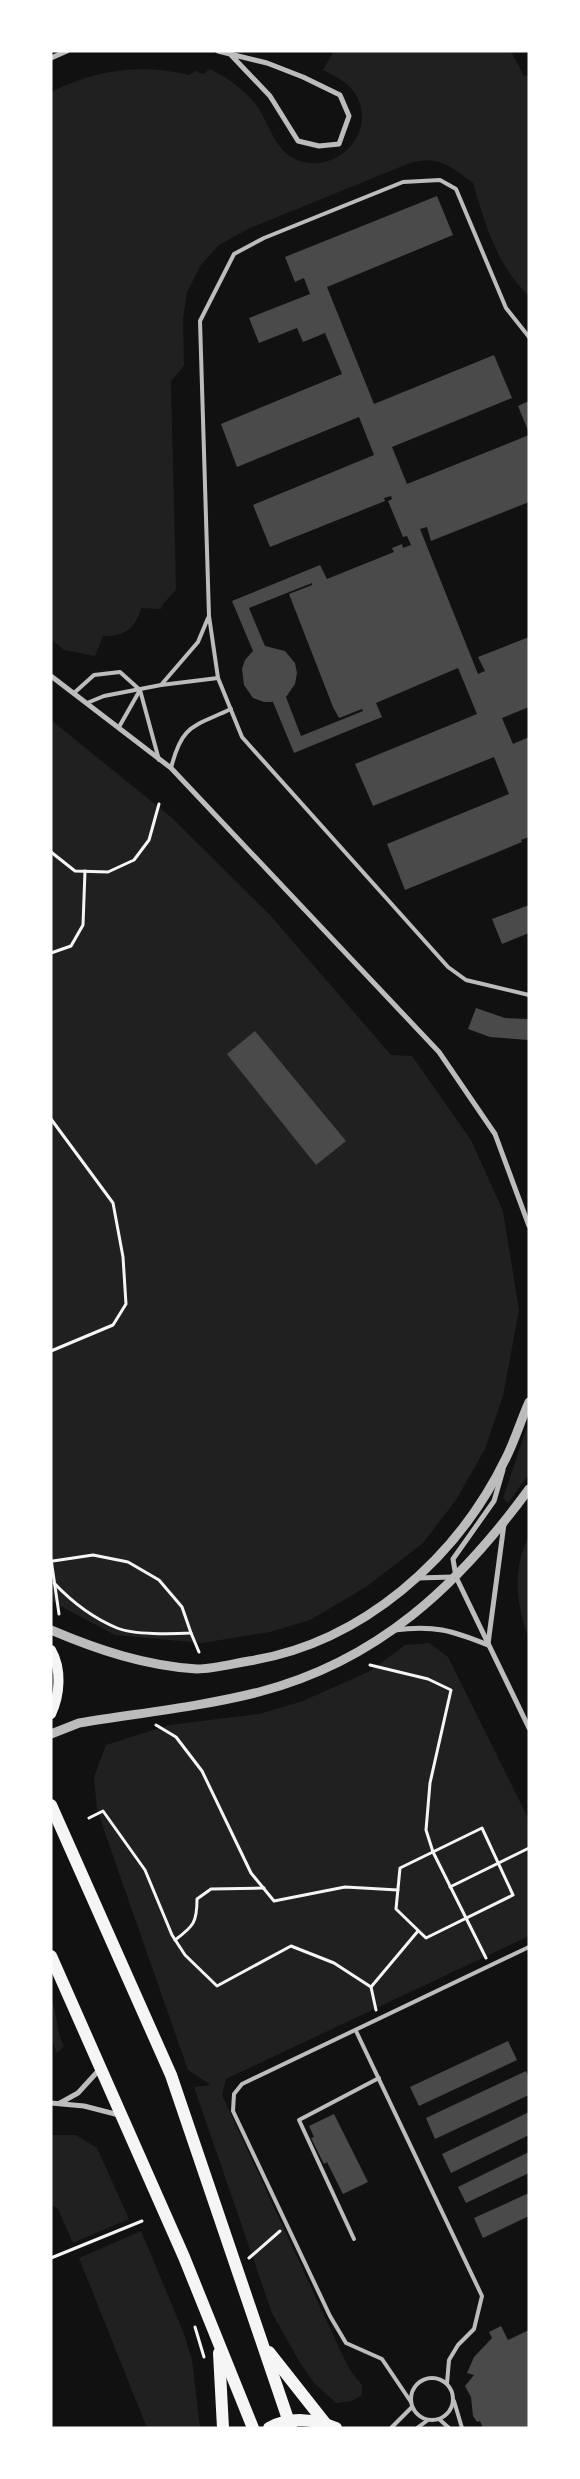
<svg xmlns="http://www.w3.org/2000/svg" width="580" height="2479" font-family="'Roboto Condensed',sans-serif">
  <style>
    .green { fill: #202020 }
    .building { fill: #4a4a4a; fill-rule: evenodd }
    .lines { fill: none; stroke-linecap: round; stroke-linejoin: round }
    .path { stroke: #f5f5f5; stroke-width: 3 }
    .service { stroke: #bcbcbc; stroke-width: 4 }
    .minor { stroke: #bcbcbc; stroke-width: 5 }
    .tertiary { stroke: #bcbcbc; stroke-width: 9 }
    .secondary { stroke: #f5f5f5; stroke-width: 10 }
    .primary { stroke: #f5f5f5; stroke-width: 12 }
    .trunk { stroke: #f5f5f5; stroke-width: 12 }
  </style>
  <rect width="100%" height="100%" fill="#111"/>
  <g class="green">
    <path d="M334 51H511L524 76 529 75V296C497 266 485 224 473 183 450 166 439 155 410 163L250 228 219 245 201 265 187 292 183 318 184 366 171 381 176 590 163 604 161 609 141 608C136 628 124 637 103 636L95 656 64 650 51 639V92C95 70 141 63 189 75L195 71 203 74 210 69C228 78 245 90 257 106 270 125 275 151 297 160 338 176 380 130 354 92 346 81 335 76 323 70Z"/>
    <path d="M51 720 172 818 270 915 391 1055 412 1056 471 1140 503 1211 519 1310 503 1396 485 1449 456 1500 423 1543 366 1587 310 1620 270 1632 202 1643 115 1635 51 1601Z"/>
    <path d="M529 1421V1474L508 1503 503 1498Z"/>
    <path d="M529 1537V1638C516 1607 512 1567 529 1537Z"/>
    <path d="M429 1643 448 1657 529 1820V1936L226 2079 222 2095 341 2352 350 2370 362 2385V2395L352 2401 336 2403 314 2383 299 2361 272 2313 194 2087 211 2085 188 2070 97 1810 94 1777 106 1745 169 1725 259 1714 303 1701 370 1671 405 1645Z"/>
    <path d="M51 1998C58 2014 56 2033 64 2046L57 2053 51 2038Z"/>
    <path d="M51 2135H76L97 2148 129 2219 73 2243 58 2209 51 2205Z"/>
    <path d="M141 2231 184 2334 192 2360 200 2428H147L79 2258Z"/>
  </g>
  <g class="building">
    <path d="M437 196 453 235 327 287 374 404 494 355 512 398 392 447 407 484 529 435V502L431 541 427 527 420 529 478 674 485 671 478 657 529 637V707L502 718 513 744 529 737V837L521 840 522 842 405 890 387 844 509 794 494 757 373 806 355 764 477 714 458 668 376 703 382 717 294 753 273 702H264L253 698 244 685 242 669 245 660 253 651 232 601 320 565 327 579 394 552 392 548 402 544 403 548 411 545 407 536 403 537 388 501 392 499 391 496 384 498 385 501 270 547 253 505 374 455 359 417 237 467 221 424 342 374 325 333 303 342 297 328 259 343 249 318 310 294 304 278 295 282 285 257ZM312 583V585L289 594 333 707 339 718 362 709 363 711 301 736 286 697 295 684 297 673 295 663 285 651 265 646 249 608Z"/>
    <path d="M529 401V433L518 406Z"/>
    <path d="M529 905V933L502 944 492 919Z"/>
    <path d="M476 1008 505 1018 529 1019V1040L490 1037 468 1029Z"/>
    <path d="M255 1031 346 1141 316 1165 227 1054Z"/>
    <path d="M508 2041 517 2060 419 2106 410 2087Z"/>
    <path d="M526 2071 529 2078V2095L435 2139 426 2118Z"/>
    <path d="M529 2112V2135L451 2173 442 2154Z"/>
    <path d="M334 2114 368 2182 343 2194 327 2162 324 2164 311 2138 314 2137 309 2126Z"/>
    <path d="M529 2152V2173L466 2203 458 2187Z"/>
    <path d="M529 2193V2216L483 2238 474 2218Z"/>
    <path d="M501 2326 508 2340 529 2330V2428H483L480 2421 477 2422 473 2416 471 2397 465 2386 474 2375 467 2373 474 2357 492 2338 489 2332Z"/>
  </g>
  <g class="lines">
    <g class="path">
      <path d="M51 852 75 871 108 872 134 860 149 840 159 804"/>
      <path d="M51 953 71 946 83 925 85 871"/>
      <path d="M51 1119 113 1203 123 1257 126 1304 113 1325 51 1351"/>
      <path d="M51 1559 59 1614"/>
      <path d="M53 1561 93 1555 128 1562 159 1580 182 1607 191 1633C173 1634 133 1635 117 1628 93 1618 72 1602 54 1583"/>
      <path d="M191 1633 199 1652"/>
      <path d="M370 1665 428 1679 451 1690 430 1783 426 1830 433 1852 486 1958"/>
      <path d="M156 1725 176 1737 202 1771 251 1873 274 1901 345 1887 398 1890"/>
      <path d="M89 1818 103 1811 145 1870 172 1935 185 1955 217 1986 291 1946 334 1963 371 1987 376 2010"/>
      <path d="M482 1828 513 1895 426 1938 396 1909 400 1868Z"/>
      <path d="M450 1887 529 1848"/>
      <path d="M175 1940C194 1926 197 1922 197 1899L211 1889 264 1888"/>
      <path d="M371 1987 418 1931"/>
      <path d="M51 2258 142 2221"/>
      <path d="M249 2258 280 2231"/>
      <path d="M195 2327 204 2357"/>
    </g>
    <g class="service">
      <path d="M529 337 506 308 456 189 440 180 403 182 264 238 234 254 200 321 209 616 218 678 242 737 448 967 466 980 529 995"/>
      <path d="M161 685 198 642 208 618"/>
      <path d="M74 693 94 675 120 672 140 690 159 760"/>
      <path d="M87 703 104 696 161 685 218 678"/>
      <path d="M119 727 140 690"/>
      <path d="M171 768C182 724 193 727 231 709"/>
      <path d="M356 2031 482 2296 474 2329 458 2345 449 2360 447 2383"/>
      <path d="M354 2239 299 2120 379 2078"/>
      <circle cx="432" cy="2399" r="21"/>
      <path d="M454 2401 462 2428"/>
      <path d="M411 2402 382 2359 346 2343 330 2316 233 2111 234 2094 242 2084 529 1947"/>
      <path d="M439 2419 449 2428"/>
      <path d="M391 2428 412 2407"/>
      <path d="M417 2428 428 2420"/>
    </g>
    <g class="minor">
      <path d="M218 51 267 63 303 77 340 95 349 116 339 144 319 146 298 141 270 96 231 55"/>
      <path d="M51 58 67 51"/>
      <path d="M51 676 171 768 439 1052 495 1134 529 1226"/>
      <path d="M503 1470 494 1501 453 1559 456 1577 529 1728"/>
      <path d="M417 1578 453 1577"/>
      <path d="M394 1630C434 1625 451 1630 488 1645"/>
      <path d="M488 1644 504 1524"/>
      <path d="M51 2103 84 2106 119 2115"/>
      <path d="M60 2103 78 2093 99 2070"/>
    </g>
    <g class="tertiary">
      <path d="M51 1630C98 1650 146 1666 197 1669 213 1669 232 1664 249 1661 362 1643 457 1559 506 1458 515 1440 521 1420 529 1402"/>
      <path d="M51 1734 79 1723C139 1713 200 1707 259 1692 378 1661 458 1586 529 1489"/>
    </g>
    <path class="secondary" d="M51 1650C62 1669 60 1695 51 1714"/>
    <path class="primary" d="M269 2428C290 2416 315 2419 336 2428"/>
    <g class="trunk">
      <path d="M51 1805 171 2075 291 2428"/>
      <path d="M51 1956 184 2257 253 2428"/>
      <path d="M269 2352 325 2423"/>
      <path d="M219 2353 223 2428"/>
    </g>
  </g>
  <rect width="580" height="2479" fill="none" stroke="#ffffff" stroke-width="105"/>
</svg>
